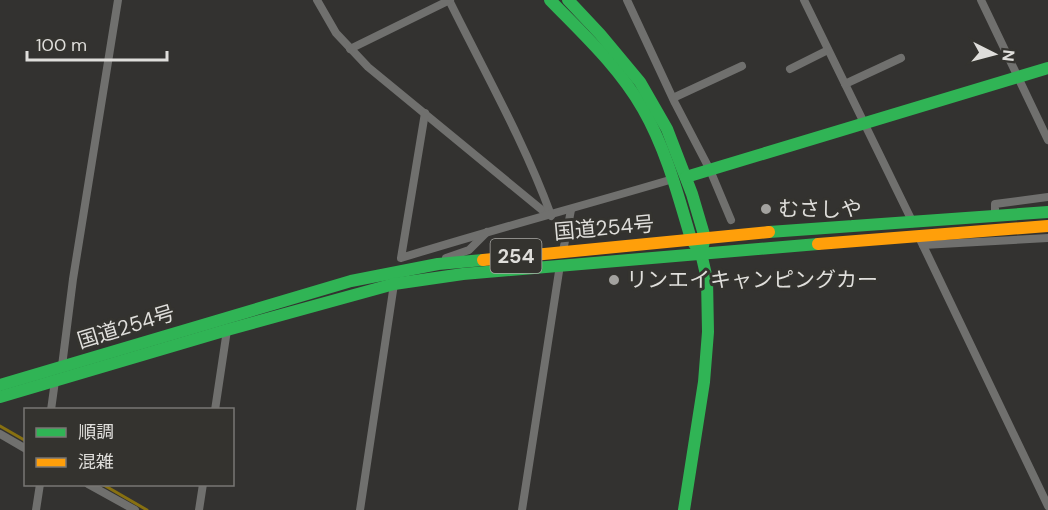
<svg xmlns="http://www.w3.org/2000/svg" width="1048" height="510" font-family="'DM Sans','Noto Sans JP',sans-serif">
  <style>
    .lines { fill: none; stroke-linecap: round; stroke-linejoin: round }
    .stream { stroke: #877011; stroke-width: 3 }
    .street { stroke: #70706e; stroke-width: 8 }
    .fast { stroke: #30b455; stroke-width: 12 }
    .slow { stroke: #ff9f0a; stroke-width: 12 }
    .poi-dot { fill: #a3a29f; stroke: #34332f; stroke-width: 2 }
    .labels { text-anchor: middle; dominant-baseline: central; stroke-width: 6; stroke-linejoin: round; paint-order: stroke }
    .shield { fill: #34332f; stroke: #acaba7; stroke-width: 1.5 }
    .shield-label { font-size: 20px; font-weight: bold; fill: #dfdedb }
    .poi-label { font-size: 21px; fill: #dfdedb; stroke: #34332f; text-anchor: start }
    .street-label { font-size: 21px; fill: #dfdedb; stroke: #34332f }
  </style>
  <rect width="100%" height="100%" fill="#333230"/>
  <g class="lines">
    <g class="stream">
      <path d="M0 426 26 441"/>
      <path d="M102 484 147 510"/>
    </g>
    <g class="street">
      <path d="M317 0 336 33 368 67 542 210 551 216"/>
      <path d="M449 0C484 71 524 141 551 215"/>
      <path d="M627 0 675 103 710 170 731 220"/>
      <path d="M804 0 913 223"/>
      <path d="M981 0 1048 140"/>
      <path d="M350 49 450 0"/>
      <path d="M790 69 828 50"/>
      <path d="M845 84 901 58"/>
      <path d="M673 98 742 66"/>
      <path d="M425 113 401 258C491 230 582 206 673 179"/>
      <path d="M995 216V204L1048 197"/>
      <path d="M918 235 1048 506"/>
      <path d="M923 245 1048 238"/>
      <path d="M563 251 571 210"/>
      <path d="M446 258 469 250 487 232"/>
      <path d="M62 366 73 279 118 0"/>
      <path d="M51 410 55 381"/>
      <path d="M215 410 227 330"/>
      <path d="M0 434 26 449"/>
      <path d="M88 484 135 510"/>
      <path d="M36 510 40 484"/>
      <path d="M199 510 203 484"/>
      <path d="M360 510 394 284"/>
      <path d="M522 510 560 265"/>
    </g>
    <g class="fast">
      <path d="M550 0C583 34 619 67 643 109 666 149 678 195 691 239L695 245"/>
      <path d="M568 0 600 34 640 82 667 129 692 194 705 238 701 253 707 279 708 332 704 382 684 510"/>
      <path d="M686 177 1048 68"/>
      <path d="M769 232 1048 212"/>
      <path d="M0 385 351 281 438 264 483 260"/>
      <path d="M0 397 227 330 394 284 463 274 818 244"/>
    </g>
    <g class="slow">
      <path d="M818 244 1048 226"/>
      <path d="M483 260 769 232"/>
    </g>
  </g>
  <g class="poi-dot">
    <circle cx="766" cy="209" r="6"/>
    <circle cx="614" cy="280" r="6"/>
  </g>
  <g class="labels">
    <rect class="shield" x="490.5" y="239" width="51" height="34" rx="4.5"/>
    <g class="shield-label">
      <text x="516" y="256">254</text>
    </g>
    <g class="poi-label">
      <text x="778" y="209">むさしや</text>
      <text x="626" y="280">リンエイキャンピングカー</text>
    </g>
    <g class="street-label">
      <text transform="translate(604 228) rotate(-5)">国道254号</text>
      <text transform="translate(126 327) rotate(-17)">国道254号</text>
    </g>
  </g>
  <rect x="24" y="408" width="210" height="78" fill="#34332f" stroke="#787774" stroke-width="1.5"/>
  <rect x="36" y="428" width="30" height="9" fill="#30b455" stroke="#787774" stroke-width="1.5"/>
  <text x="78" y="438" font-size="18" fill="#dfdedb">順調</text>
  <rect x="36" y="458" width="30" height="9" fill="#ff9f0a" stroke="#787774" stroke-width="1.5"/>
  <text x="78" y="468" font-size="18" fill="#dfdedb">混雑</text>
  <g transform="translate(994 54) rotate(96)" stroke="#34332f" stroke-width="4.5" paint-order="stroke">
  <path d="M0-4.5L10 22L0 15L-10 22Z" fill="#dfdedb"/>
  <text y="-9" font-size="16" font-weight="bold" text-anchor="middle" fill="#dfdedb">N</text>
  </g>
  <path d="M27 51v9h140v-9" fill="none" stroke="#dfdedb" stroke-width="3"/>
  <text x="36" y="51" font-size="18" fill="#dfdedb" stroke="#34332f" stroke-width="4.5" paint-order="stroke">100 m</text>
</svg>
